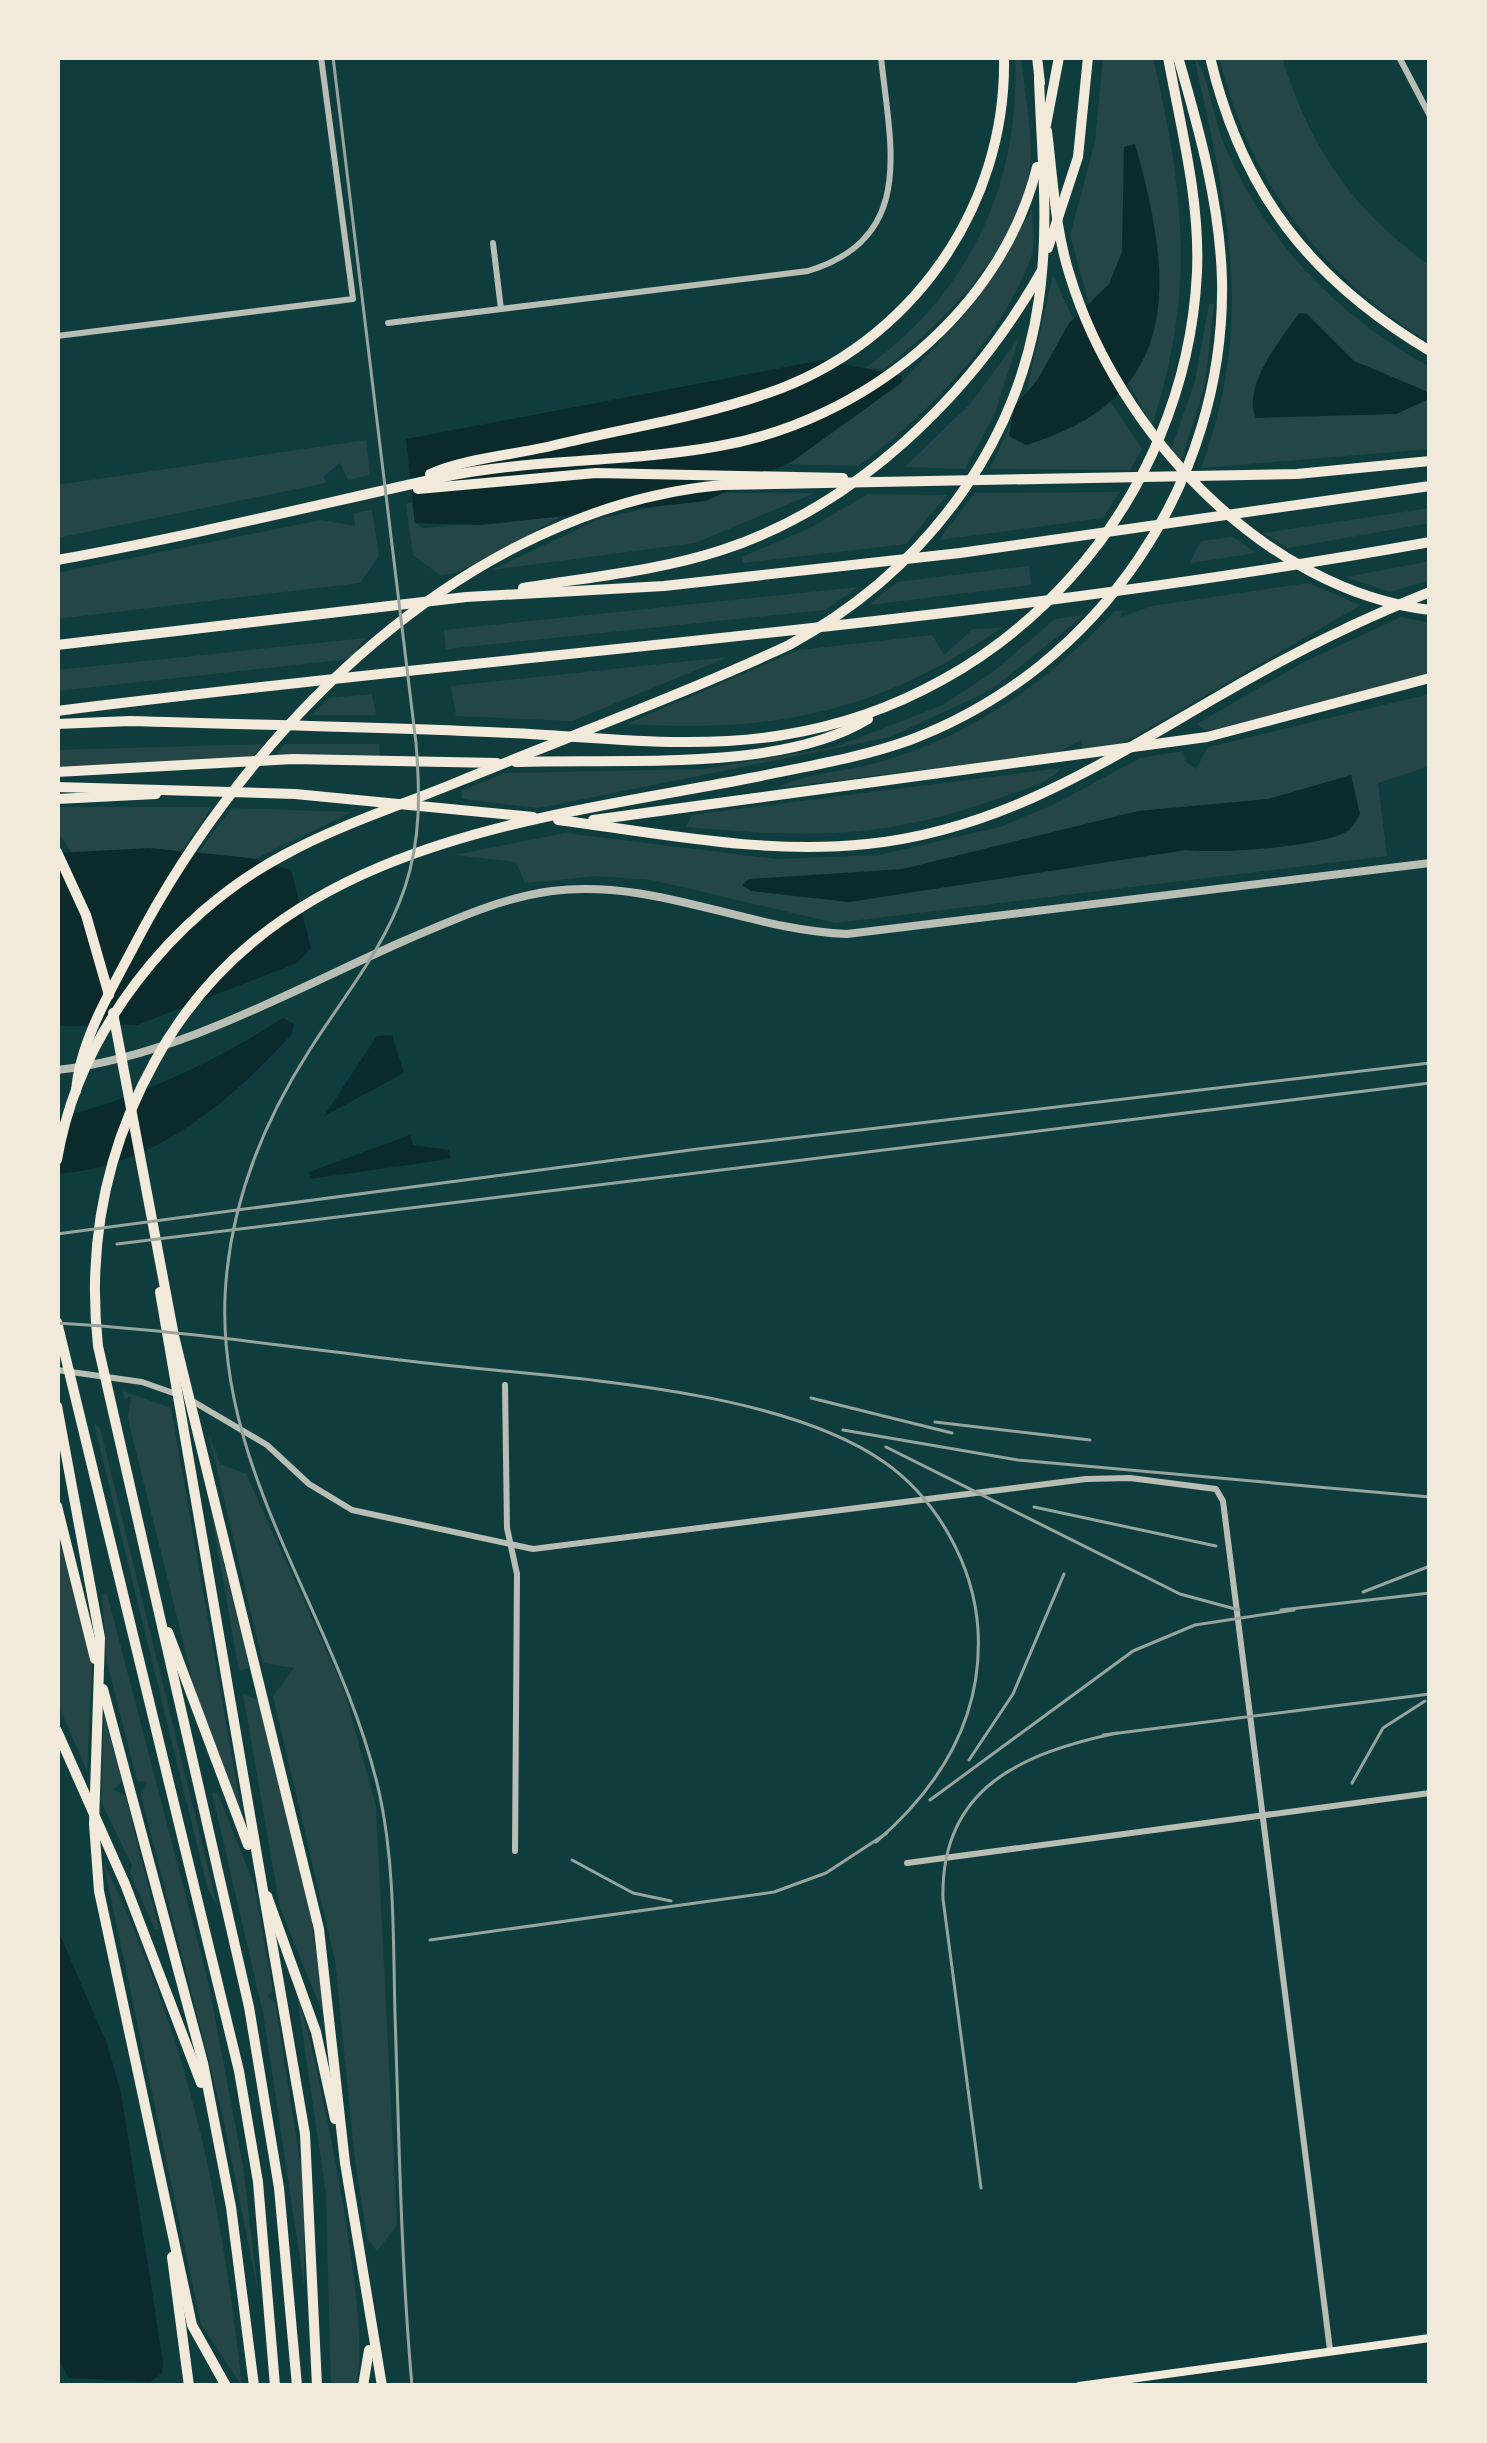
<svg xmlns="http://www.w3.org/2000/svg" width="1487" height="2443" font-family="Roboto,sans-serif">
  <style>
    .green { fill: #244646 }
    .water { fill: #0a2a2b }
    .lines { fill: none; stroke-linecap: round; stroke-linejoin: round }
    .minor { stroke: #b8beb3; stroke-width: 6 }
    .tertiary { stroke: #b8beb3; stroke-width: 8 }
    .secondary { stroke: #f1e9da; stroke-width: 8 }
    .motorway { stroke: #f1e9da; stroke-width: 10 }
    .tram { stroke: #97a49c; stroke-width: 3 }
    .rail { stroke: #97a49c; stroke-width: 3 }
  </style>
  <rect width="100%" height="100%" fill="#0f3d3e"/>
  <g class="green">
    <path d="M1015 57H1021C1024 93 1036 143 1028 178 1012 255 943 322 884 369L865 368C969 294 1021 184 1015 57Z"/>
    <path d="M1103 57H1153C1184 193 1196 290 1152 425L1095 325 1070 235 1095 142Z"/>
    <path d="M1194 57C1209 75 1213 118 1224 144 1266 242 1337 316 1430 367V449L1201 468C1256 322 1227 203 1194 57Z"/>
    <path d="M1219 57H1282C1310 149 1352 209 1430 266V343C1320 275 1250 183 1219 57Z"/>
    <path d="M1032 210C1032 224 1036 243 1031 257 1000 341 929 414 858 466L786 464 901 383 970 309Z"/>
    <path d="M1053 275 1111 403 1142 449 1130 470 990 469 1027 389Z"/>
    <path d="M1209 304H1214L1205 384 1181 461 1171 450 1195 381Z"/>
    <path d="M1019 338 995 413 965 469 905 467 970 404Z"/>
    <path d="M366 440 370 475 348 480 340 463 324 476 326 483 57 538V485Z"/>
    <path d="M1119 492 1103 518 939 540 975 493Z"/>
    <path d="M722 493H815L695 543 492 570 601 518Z"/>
    <path d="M868 494 947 495 906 544 743 563 742 557 810 528Z"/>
    <path d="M412 503 415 523 423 528 562 516 457 573 440 575 413 555 406 504Z"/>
    <path d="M1430 508V523L1288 548 1263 533Z"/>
    <path d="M372 510 379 556 360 583 57 619V573L321 520 355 526 354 513Z"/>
    <path d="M1233 537 1256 553 1190 563 1201 541Z"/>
    <path d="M1430 561V580L1390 592 1346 577Z"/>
    <path d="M1029 566 1031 585 869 605 897 582Z"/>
    <path d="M1308 583 1361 605 1120 745 1083 750 1081 740 1057 753 778 788C803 773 845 772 876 763 971 737 1048 682 1115 611L1123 610 1121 617 1152 606Z"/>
    <path d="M858 587 825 610 446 649 444 630Z"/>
    <path d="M1084 615 991 690 890 737 539 808 462 799 461 791 505 773 704 769 835 747 943 705 993 672 1055 619Z"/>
    <path d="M1401 617 1430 623V678L1206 731 1197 724 1304 662Z"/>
    <path d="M1001 628C878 713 773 733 626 724L799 650 932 635 944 655 973 629Z"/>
    <path d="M366 638 350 659 57 691V670Z"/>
    <path d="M728 657 572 721 456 716 451 686Z"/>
    <path d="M372 694 376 715H312L329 698Z"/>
    <path d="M1430 694V766L1378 783 1387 856 835 923 652 880 598 876 525 883 516 862 454 855 565 833 777 859 879 855 1000 827 1053 805 1140 758 1183 751 1185 761 1196 769 1208 747Z"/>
    <path d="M264 744 250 760 57 767V750Z"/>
    <path d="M285 744H379L380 759 271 760Z"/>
    <path d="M1061 768C1053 781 1023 790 1005 796 884 840 812 838 686 827L692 815Z"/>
    <path d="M57 807H212L181 852H71L57 830Z"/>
    <path d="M232 808 352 812 255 859 198 853Z"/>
    <path d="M123 1391 171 1408 242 1814 195 1690 128 1419 131 1397 124 1399Z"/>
    <path d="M94 1424 100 1428 217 1905 208 1890Z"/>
    <path d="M208 1432 220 1464 246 1474 343 1687 376 1806 397 2225 377 2251 367 2238 354 2152 335 1960 273 1696 294 1668 263 1663Z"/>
    <path d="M210 1506 249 1668 239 1671Z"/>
    <path d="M57 1529 92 1668 87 1771 57 1702Z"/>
    <path d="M107 1594 208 1981 243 2166 258 2292 222 2113 141 1795 148 1782 137 1781 107 1662 102 1595Z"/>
    <path d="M243 1694 258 1700 311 1918 326 2021 280 1908Z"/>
    <path d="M104 1714 122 1782 113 1789 125 1795 159 1929 155 1930 130 1873 132 1865 101 1802Z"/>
    <path d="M217 1792 254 1884 273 1991 267 1996 275 2002 304 2186V2285L263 2013 212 1793Z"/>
    <path d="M103 1861C189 2041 220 2190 242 2386L201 2324Z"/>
    <path d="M296 1989C316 2051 376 2336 355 2386H331L326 2194Z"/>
  </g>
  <g class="water">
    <path d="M1135 144C1173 278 1186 398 1026 445L1009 436 1014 407 1038 379 1069 323 1109 284 1122 252 1124 147Z"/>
    <path d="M1299 313 1307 314 1354 361 1426 391 1429 399 1396 414 1256 418C1241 386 1283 337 1299 313Z"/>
    <path d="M823 360 902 376 901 383 793 461 706 501 481 525 415 523 406 439Z"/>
    <path d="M1351 775 1360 814C1359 816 1351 829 1349 830 1326 847 1216 854 1186 850L849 902 751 891 742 885 749 879 903 869 1138 811 1268 799Z"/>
    <path d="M149 848 250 858 291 870 311 948 297 963 137 1025 57 1026V853Z"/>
    <path d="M283 1018 294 1024 292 1034C229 1103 155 1166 57 1174V1118C137 1098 213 1063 283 1018Z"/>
    <path d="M392 1035 404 1073 324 1116 377 1036Z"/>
    <path d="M410 1135 413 1145 449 1150 450 1159 310 1179 309 1172Z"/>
    <path d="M57 1928 107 2044 121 2093 163 2362 162 2373 150 2382 69 2378 57 2357Z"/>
  </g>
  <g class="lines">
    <g class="minor">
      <path d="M1399 57 1430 116"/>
      <path d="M493 243 501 309"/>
      <path d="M388 323 808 271C917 238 890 146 881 57"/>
      <path d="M57 336 353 299 321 57"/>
      <path d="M57 1370 142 1382 176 1394"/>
      <path d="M505 1385 507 1528 517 1574 515 1851"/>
      <path d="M189 1399 267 1445 309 1484 352 1510 533 1549 1086 1479 1130 1478 1216 1489 1223 1501 1330 2350"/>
      <path d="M907 1863 1430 1793"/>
    </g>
    <path class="tertiary" d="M57 1070C179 1056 294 989 406 940 453 920 500 898 552 891 655 878 746 930 847 934L1430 863"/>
    <path class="secondary" d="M1079 2386 1430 2338"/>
    <g class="motorway">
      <path d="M1037 57 1040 83"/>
      <path d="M1210 57C1242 193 1311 280 1430 351"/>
      <path d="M1046 125 1059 57"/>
      <path d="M1047 131C1053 179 1055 230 1070 276 1117 430 1263 590 1430 610"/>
      <path d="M1048 248 1078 157 1088 57"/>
      <path d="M430 474C467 458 515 455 555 445 625 428 700 417 768 393 911 344 1007 207 1004 57"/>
      <path d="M418 489 596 473 843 478"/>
      <path d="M57 560C185 537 312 506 439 478 531 458 627 463 719 446 863 421 1001 312 1037 167"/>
      <path d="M523 588C589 577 658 571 722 550 857 506 972 394 1041 272"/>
      <path d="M57 645 466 597 664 586 960 553 1430 486"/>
      <path d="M57 711C515 653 976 624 1430 542"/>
      <path d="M57 724 130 721C257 725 384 727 511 733 600 737 694 750 783 735 1011 699 1186 503 1197 272 1200 199 1181 129 1168 57"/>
      <path d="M516 762C619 758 780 773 868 719"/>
      <path d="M57 772 293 759 497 763"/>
      <path d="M57 787 295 794 533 817"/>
      <path d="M57 799 156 794"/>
      <path d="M558 820C659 833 764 855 867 844 1001 830 1103 763 1217 697 1285 657 1356 621 1430 592"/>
      <path d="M593 820 1207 737 1430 678"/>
      <path d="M57 852 86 915 109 995"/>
      <path d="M113 1013 174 1336 319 1929 345 2163 382 2386"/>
      <path d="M76 1091C80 1041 110 992 133 948 246 729 466 508 722 485L1297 474 1430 461"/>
      <path d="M57 1160C78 1034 171 915 284 855 339 825 402 805 460 781 570 736 682 695 789 645 930 568 1029 434 1042 272 1048 208 1041 142 1039 78"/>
      <path d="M160 1292 305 2134 317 2386"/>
      <path d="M57 1322 239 2071 258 2182 275 2386"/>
      <path d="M57 1406 100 1638 94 1824 99 1891 192 2325 226 2386"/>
      <path d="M57 1506 95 1659"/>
      <path d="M168 1632 248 1845"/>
      <path d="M103 1689 203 2063 231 2207 254 2386"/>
      <path d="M57 1731 125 1884 201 2083"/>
      <path d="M267 1896 316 2032 335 2119"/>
      <path d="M172 2257 189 2386"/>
      <path d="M297 2386 279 2188 249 2007 98 1346C87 1245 106 1149 155 1061 276 840 535 820 756 777 808 766 860 758 910 740 1099 669 1226 482 1222 280 1220 204 1199 129 1178 57"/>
      <path d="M363 2386 369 2350"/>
    </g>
    <path class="tram" d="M333 57 416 743C420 792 421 839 405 887 385 948 343 997 309 1051 261 1126 229 1208 225 1297 218 1480 342 1623 380 1796 395 1867 393 1942 395 2014 399 2138 401 2262 412 2386"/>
    <g class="rail">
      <path d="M57 1234 698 1149 1430 1063"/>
      <path d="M117 1244 1430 1083"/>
      <path d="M57 1323C177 1330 298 1348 417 1362 550 1378 774 1385 884 1462 937 1499 974 1565 978 1630 983 1718 940 1787 876 1842"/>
      <path d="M811 1398 952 1433"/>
      <path d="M935 1422 1090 1440"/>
      <path d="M843 1430 1018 1460 1430 1497"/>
      <path d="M886 1447 1180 1594 1239 1610"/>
      <path d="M1034 1507 1216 1546"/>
      <path d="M1363 1592 1430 1566"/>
      <path d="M1281 1610 1430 1593"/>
      <path d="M1103 1735 1430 1694"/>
      <path d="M969 1760 1013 1694 1064 1574"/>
      <path d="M1352 1783 1383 1728 1425 1701"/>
      <path d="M930 1800 1133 1651 1195 1625 1294 1610"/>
      <path d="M572 1860 633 1893 671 1901"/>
      <path d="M430 1940 774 1892 826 1873 887 1833"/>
      <path d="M981 2188 943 1899C940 1787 1023 1753 1117 1733"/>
    </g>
  </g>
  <rect width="1487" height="2443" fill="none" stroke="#f1e9da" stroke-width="120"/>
</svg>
